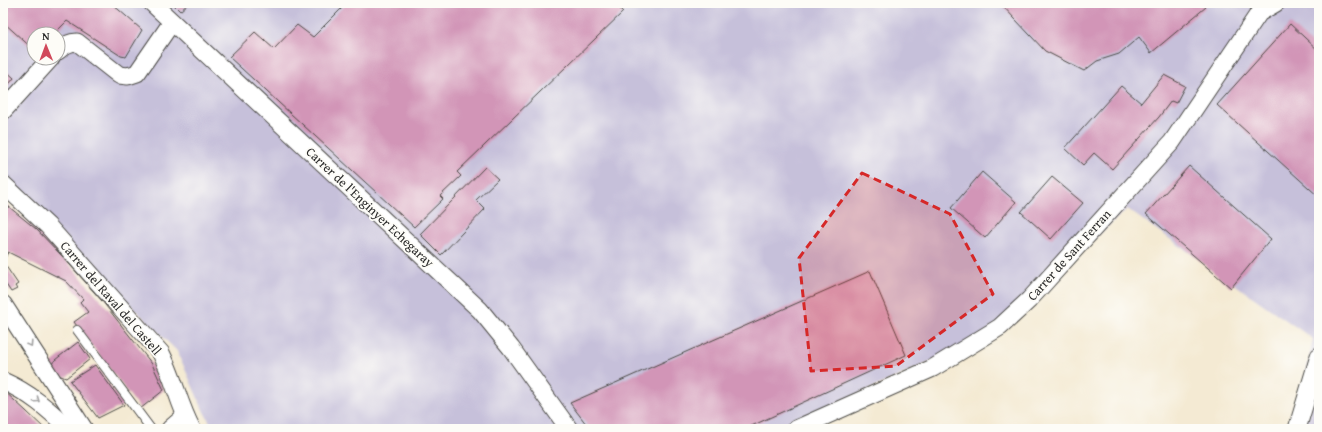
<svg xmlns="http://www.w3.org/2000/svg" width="1322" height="432" font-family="'Gentium Book Plus',serif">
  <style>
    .industrial { fill: #c6c0da; fill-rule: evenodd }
    .building { fill: #d295b7 }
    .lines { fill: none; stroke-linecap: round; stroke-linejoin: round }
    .lane-casing { stroke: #494844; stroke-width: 10 }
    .street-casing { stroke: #494844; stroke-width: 19 }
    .lane { stroke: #fff; stroke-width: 8 }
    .street { stroke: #fff; stroke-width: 17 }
    .oneway { stroke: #a0a0a0 }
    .marked { fill: #d62828; fill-opacity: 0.2; stroke: #d62828; stroke-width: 3; stroke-dasharray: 8 5; stroke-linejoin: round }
    .labels { text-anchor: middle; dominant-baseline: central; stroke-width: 3.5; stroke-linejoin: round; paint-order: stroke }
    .street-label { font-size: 13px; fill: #2b2b2b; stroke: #fdfcf7 }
  </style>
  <rect width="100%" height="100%" fill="#fdfcf7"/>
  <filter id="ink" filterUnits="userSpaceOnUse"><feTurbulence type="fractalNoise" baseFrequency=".025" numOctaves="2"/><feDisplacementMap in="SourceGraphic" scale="8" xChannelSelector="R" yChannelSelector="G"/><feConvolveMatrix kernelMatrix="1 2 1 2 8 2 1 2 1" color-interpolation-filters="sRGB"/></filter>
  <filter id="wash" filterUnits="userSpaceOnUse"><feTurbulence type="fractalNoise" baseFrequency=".012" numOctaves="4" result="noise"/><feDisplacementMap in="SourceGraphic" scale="16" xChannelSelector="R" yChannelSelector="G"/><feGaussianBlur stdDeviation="0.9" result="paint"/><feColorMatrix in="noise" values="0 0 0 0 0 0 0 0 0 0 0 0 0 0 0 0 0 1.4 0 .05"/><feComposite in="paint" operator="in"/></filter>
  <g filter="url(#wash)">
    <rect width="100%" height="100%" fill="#f4ead3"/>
    <path class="industrial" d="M3 3H1319V429H1294L1313 339 1127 209 988 336 781 429H214L204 412 177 351 38 214 3 181ZM34 34H58V58H34Z"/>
    <g id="blocks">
      <g class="building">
        <path d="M3 3H111L142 30 126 57 121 56 67 21 54 34H34V50L3 22Z"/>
        <path d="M172 3H189L180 11Z"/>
        <path d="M347 3H614L623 12 457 172 461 176 440 196 443 199 414 227 229 57 255 32 274 49 297 25 313 37Z"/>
        <path d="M1000 3H1202L1206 7 1151 53 1139 37 1119 54 1097 61 1084 71 1045 51Z"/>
        <path d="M1290 24 1319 51V197L1217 105Z"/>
        <path d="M3 68 14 78 5 89 3 87Z"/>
        <path d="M1164 75 1185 86 1176 103 1171 101 1159 117 1112 169 1094 153 1083 165 1065 148 1121 86 1141 103Z"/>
        <path d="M1189 166 1271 239 1231 288 1146 214Z"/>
        <path d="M485 167 498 179 476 200 485 209 441 255 420 234Z"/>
        <path d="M982 172 1016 202 985 238 951 208Z"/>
        <path d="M1052 177 1083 203 1051 239 1021 212Z"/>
        <path d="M3 202 36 229 63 257 102 301 152 364 164 390 140 409 74 322 88 312 80 302 83 299 66 281 8 252 3 262Z"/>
        <path d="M3 262 18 284 15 286 17 289 11 292 3 280Z"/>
        <path d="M870 271 906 355 745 429H590L570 403Z"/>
        <path d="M78 342 90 359 66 378 58 375 51 365 55 360Z"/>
        <path d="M95 365 124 405 98 418 70 381Z"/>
        <path d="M3 390 26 411 45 429H3Z"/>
      </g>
    </g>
  </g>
  <g filter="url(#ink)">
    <use href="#blocks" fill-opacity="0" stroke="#494844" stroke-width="1"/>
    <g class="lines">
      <defs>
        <path id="lane" d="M77 330 151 429"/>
        <g id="street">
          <path d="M152 3 480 310 511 348 569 429"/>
          <path d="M58 51C64 45 69 42 77 42L119 75 128 76 137 73 172 22"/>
          <path d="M3 111 51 58"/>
          <path d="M3 184 48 226 161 353C174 378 179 405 192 429"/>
          <path d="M3 304 84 429"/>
          <path d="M3 381C30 393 48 409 69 429"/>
          <path d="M170 429 185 416"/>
          <path d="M796 429 933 368 1000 327 1029 300 1172 142 1259 13 1276 3"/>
          <path d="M1297 429 1319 356"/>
        </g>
      </defs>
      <use href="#lane" class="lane-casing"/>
      <use href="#street" class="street-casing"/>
      <use href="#lane" class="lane"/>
      <use href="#street" class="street"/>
    </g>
    <defs><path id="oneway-chevron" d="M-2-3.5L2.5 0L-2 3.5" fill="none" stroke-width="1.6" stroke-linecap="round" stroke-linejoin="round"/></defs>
    <g class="oneway">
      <use href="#oneway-chevron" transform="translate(30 344) rotate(57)"/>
      <use href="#oneway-chevron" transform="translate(37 400) rotate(35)"/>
    </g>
  </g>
  <path class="marked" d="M862 173 950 214 993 294 896 366 811 371 799 258Z"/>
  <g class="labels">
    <g class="street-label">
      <text transform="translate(370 207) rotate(43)">Carrer de l'Enginyer Echegaray</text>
      <text transform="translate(1069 255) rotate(-48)">Carrer de Sant Ferran</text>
      <text transform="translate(111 298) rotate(49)">Carrer del Raval del Castell</text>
    </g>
  </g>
  <rect width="1322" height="432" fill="none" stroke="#fdfcf7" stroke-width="16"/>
  <g transform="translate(46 46) rotate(359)"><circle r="19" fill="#fdfcf7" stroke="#a9a8a5"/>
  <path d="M0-3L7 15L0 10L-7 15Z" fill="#d1495b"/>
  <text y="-6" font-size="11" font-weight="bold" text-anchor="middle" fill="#2b2b2b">N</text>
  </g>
</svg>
